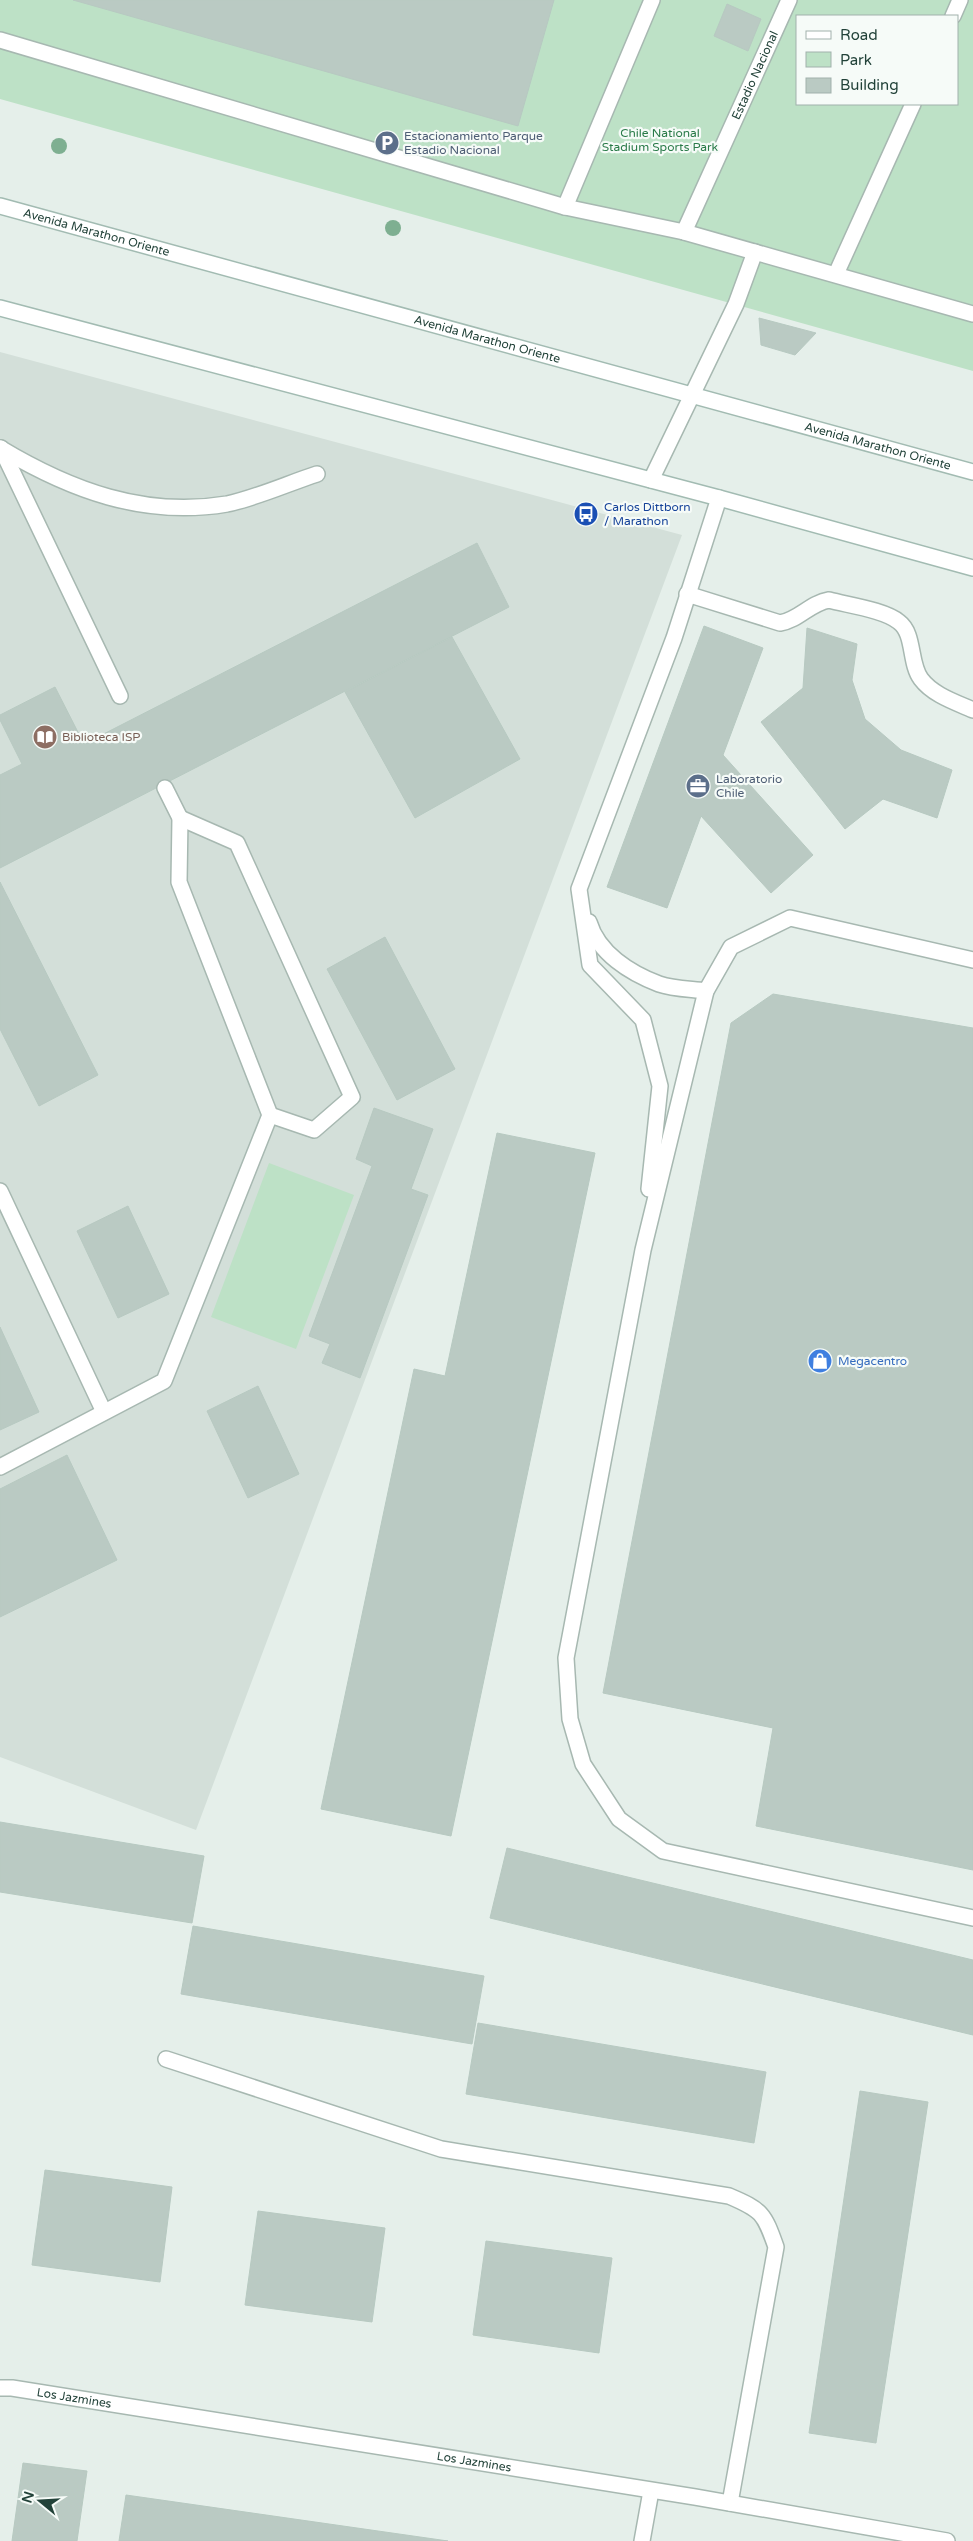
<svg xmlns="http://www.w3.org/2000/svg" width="973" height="2541" font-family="'Varela Round',sans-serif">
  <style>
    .built { fill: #d3dfd9 }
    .green { fill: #bde1c6; fill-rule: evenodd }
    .building { fill: #bacac3; stroke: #b7c9c1 }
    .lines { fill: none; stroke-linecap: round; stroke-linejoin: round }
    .service-casing { stroke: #a7b8b1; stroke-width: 18 }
    .minor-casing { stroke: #a7b8b1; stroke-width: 18 }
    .secondary-casing { stroke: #a2bbb2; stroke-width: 18 }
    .service { stroke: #fff; stroke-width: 15 }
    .minor { stroke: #fff; stroke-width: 15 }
    .secondary { stroke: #fff; stroke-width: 15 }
    .tree { fill: #7eaf91 }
    .labels { text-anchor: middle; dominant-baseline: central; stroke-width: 4.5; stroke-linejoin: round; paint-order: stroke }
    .street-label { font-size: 12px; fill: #224239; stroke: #f6fbf8 }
    .park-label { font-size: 12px; fill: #2a7b49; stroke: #f6fbf8 }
    .service-label { font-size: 12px; fill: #4e5e75; stroke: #f6fbf8; text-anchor: start }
    .transit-label { font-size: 12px; fill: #164399; stroke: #f6fbf8; text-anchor: start }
    .education-label { font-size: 12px; fill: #785e54; stroke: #f6fbf8; text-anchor: start }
    .shop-label { font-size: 12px; fill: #366cbe; stroke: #f6fbf8; text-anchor: start }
  </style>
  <rect width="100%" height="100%" fill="#e5efea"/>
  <path class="built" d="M0 352 682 535 196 1830 0 1757Z"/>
  <g class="green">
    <path d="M0 0H973V371L0 99ZM797 16H957V104H797Z"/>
    <path d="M269 1163 354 1195 296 1349 211 1317Z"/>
  </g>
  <g class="building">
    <path d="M73 0H554L518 126Z"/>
    <path d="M727 4 761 19 748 51 714 36Z"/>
    <path d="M759 318 816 333 795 355 761 345Z"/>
    <path d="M477 543 509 607 0 868V775L22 764 0 720V715L55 687 84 744Z"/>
    <path d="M704 626 763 648 723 755 813 855 771 893 701 816 667 908 607 887Z"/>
    <path d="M807 628 857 644 852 680 865 719 901 750 952 770 937 818 883 799 845 829 761 722 803 688Z"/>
    <path d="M452 637 520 759 415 818 345 692Z"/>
    <path d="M0 882 98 1075 39 1106 0 1029Z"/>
    <path d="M385 937 455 1069 397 1100 327 969Z"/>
    <path d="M773 994 973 1028V1870L756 1826 773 1728 603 1693 731 1023Z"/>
    <path d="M374 1108 433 1129 411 1189 428 1195 360 1378 322 1363 330 1344 309 1336 372 1166 356 1159Z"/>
    <path d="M497 1133 595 1153 451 1836 321 1809 414 1369 445 1376Z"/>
    <path d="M128 1206 169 1294 118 1318 77 1231Z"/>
    <path d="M0 1327 39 1412 0 1430Z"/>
    <path d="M258 1386 299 1474 248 1498 207 1411Z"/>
    <path d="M67 1455 117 1560 0 1617V1489Z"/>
    <path d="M0 1822 204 1856 192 1923 0 1892Z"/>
    <path d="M507 1848 973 1960V2035L490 1918Z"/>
    <path d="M193 1926 484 1976 472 2044 181 1994Z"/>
    <path d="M478 2023 766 2072 754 2143 466 2094Z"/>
    <path d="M860 2091 928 2102 876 2443 809 2433Z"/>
    <path d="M45 2170 172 2187 160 2282 32 2265Z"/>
    <path d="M258 2211 385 2228 372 2322 245 2305Z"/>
    <path d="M486 2241 612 2258 599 2353 473 2335Z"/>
    <path d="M23 2463 87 2471 77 2541H12Z"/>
    <path d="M126 2495 448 2541H119Z"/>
  </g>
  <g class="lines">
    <defs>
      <g id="service">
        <path d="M953 16 960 0"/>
        <path d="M0 40 565 207 684 232 973 314"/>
        <path d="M565 207 652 0"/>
        <path id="s1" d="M684 232 789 0"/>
        <path d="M836 274 913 104"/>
        <path d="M0 448C70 490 144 518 227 504 256 498 289 483 317 474"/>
        <path d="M1 448 120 696"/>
        <path d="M651 480 736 304 755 252"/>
        <path d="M687 594 780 623C799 620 810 603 829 600 847 605 885 610 899 622 915 634 909 663 921 679 933 695 955 702 973 710"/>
        <path d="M180 818 237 843 352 1097 314 1130 270 1115"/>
        <path d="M589 922C598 953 630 973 659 984 673 989 691 989 706 991"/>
        <path d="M973 960 790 918 731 947 706 991 643 1250 566 1658 570 1719 583 1764 619 1819 663 1851 973 1918"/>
        <path d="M649 1189 660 1086 643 1020 590 965 579 889 674 638 719 498"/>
        <path d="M0 1191 104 1412"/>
        <path d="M0 1467 164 1381 270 1115 179 882 180 818 165 788"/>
      </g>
      <g id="minor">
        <path d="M166 2059 441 2149 729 2196C762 2210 764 2213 776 2247L730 2503"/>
        <path id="s2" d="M0 2388H12L695 2497 947 2541"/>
        <path d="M642 2541 651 2491"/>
      </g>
      <g id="secondary">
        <path id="s3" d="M0 206 973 472"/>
        <path d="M0 308 719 498 973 568"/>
      </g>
    </defs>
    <use href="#service" class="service-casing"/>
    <use href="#minor" class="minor-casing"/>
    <use href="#secondary" class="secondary-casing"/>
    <use href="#service" class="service"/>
    <use href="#minor" class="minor"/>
    <use href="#secondary" class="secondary"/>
  </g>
  <g class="tree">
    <circle cx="59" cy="146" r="8"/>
    <circle cx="393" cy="228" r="8"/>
  </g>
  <defs>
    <symbol id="parking-disc" viewBox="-11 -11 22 22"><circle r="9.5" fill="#5c6f8a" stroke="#f6fbf8"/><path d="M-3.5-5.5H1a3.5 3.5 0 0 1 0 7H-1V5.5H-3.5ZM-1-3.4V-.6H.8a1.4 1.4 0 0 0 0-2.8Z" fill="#fff"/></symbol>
    <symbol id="bus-disc" viewBox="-11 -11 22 22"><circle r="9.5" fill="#1a4fb4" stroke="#f6fbf8"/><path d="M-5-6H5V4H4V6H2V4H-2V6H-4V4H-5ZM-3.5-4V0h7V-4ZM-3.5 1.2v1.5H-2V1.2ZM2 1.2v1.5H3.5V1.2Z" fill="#fff"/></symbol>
    <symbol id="library-disc" viewBox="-11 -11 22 22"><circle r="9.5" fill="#8d6e63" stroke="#f6fbf8"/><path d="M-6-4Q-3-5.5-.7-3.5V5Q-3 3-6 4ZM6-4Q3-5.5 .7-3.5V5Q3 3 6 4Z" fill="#fff"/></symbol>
    <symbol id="office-disc" viewBox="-11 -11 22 22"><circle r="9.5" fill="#5c6f8a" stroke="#f6fbf8"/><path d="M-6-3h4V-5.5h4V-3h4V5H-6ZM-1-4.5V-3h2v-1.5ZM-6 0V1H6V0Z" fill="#fff"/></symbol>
    <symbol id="shop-disc" viewBox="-11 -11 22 22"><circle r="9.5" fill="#3f7fe0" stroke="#f6fbf8"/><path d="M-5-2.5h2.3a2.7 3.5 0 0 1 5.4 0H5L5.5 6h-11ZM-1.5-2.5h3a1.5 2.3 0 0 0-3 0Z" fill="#fff"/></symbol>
  </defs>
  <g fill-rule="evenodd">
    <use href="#parking-disc" x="373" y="129" width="28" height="28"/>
    <use href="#bus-disc" x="572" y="500" width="28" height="28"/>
    <use href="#library-disc" x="31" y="723" width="28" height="28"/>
    <use href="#office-disc" x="684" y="772" width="28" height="28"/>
    <use href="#shop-disc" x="806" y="1347" width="28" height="28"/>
  </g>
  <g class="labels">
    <g class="street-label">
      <text stroke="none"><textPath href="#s1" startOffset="172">Estadio Nacional</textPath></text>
      <text stroke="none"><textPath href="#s3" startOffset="100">Avenida Marathon Oriente</textPath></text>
      <text stroke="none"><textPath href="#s3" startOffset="505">Avenida Marathon Oriente</textPath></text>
      <text stroke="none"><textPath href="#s3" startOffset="910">Avenida Marathon Oriente</textPath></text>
      <text stroke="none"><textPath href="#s2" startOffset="75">Los Jazmines</textPath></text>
      <text stroke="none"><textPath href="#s2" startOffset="480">Los Jazmines</textPath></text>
    </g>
    <g class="park-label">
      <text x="660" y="133">Chile National<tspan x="660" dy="14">Stadium Sports Park</tspan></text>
    </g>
    <g class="service-label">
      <text x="404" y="136">Estacionamiento Parque<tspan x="404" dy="14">Estadio Nacional</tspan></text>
      <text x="716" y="779">Laboratorio<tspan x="716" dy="14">Chile</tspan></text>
    </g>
    <g class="transit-label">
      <text x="604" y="507">Carlos Dittborn<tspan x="604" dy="14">/ Marathon</tspan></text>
    </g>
    <g class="education-label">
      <text x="62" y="737">Biblioteca ISP</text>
    </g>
    <g class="shop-label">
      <text x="838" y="1361">Megacentro</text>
    </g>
  </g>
  <rect x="796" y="15" width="162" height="90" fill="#f6fbf8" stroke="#a1b1ac"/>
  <rect x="806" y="31" width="25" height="8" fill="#ffffff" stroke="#a1b1ac"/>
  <text x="840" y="40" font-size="15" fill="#224239">Road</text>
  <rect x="806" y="52" width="25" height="15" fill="#bde1c6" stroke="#a1b1ac"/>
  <text x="840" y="65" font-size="15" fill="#224239">Park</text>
  <rect x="806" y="78" width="25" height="15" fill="#bacac3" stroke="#a1b1ac"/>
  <text x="840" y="90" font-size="15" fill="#224239">Building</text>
  <g transform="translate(40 2501) rotate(288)" stroke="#f6fbf8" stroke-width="4" paint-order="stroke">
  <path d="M0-4L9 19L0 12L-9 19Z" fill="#224239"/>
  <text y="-8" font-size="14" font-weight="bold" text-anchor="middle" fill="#224239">N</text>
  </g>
</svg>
